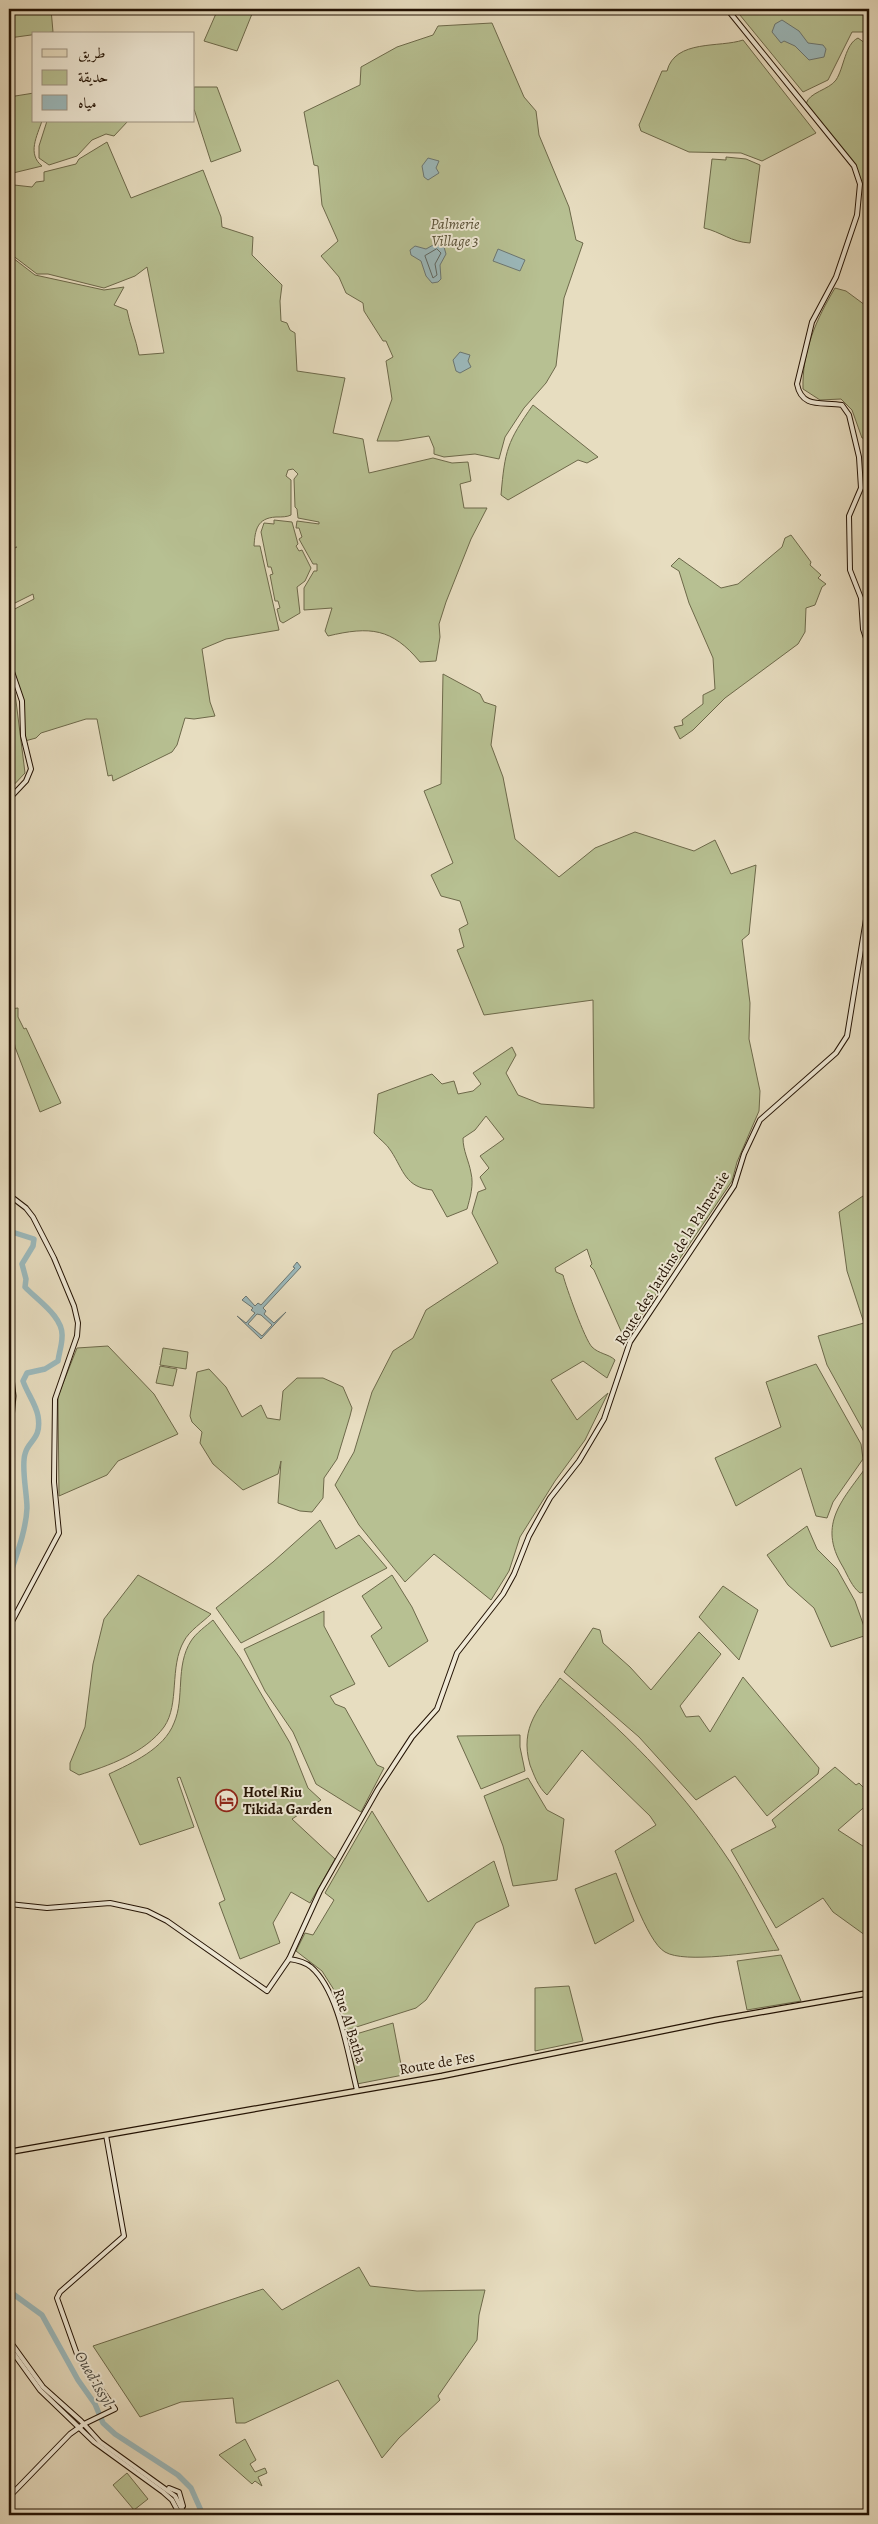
<svg xmlns="http://www.w3.org/2000/svg" width="878" height="2524" font-family="Alegreya,Amiri,serif">
  <style>
    .green { fill: #b7c092; stroke: #6d694a; fill-rule: evenodd }
    .water { fill: #9bb9bc; stroke: #6b7672; fill-rule: evenodd }
    .lines { fill: none; stroke-linecap: round; stroke-linejoin: round }
    .shore { stroke: #5f6660; stroke-width: 1 }
    .river { stroke: #9bb9bc; stroke-width: 5.5 }
    .secondary-casing { stroke: #231203; stroke-width: 6 }
    .primary-casing { stroke: #231203; stroke-width: 7 }
    .secondary { stroke: #efe9d6; stroke-width: 4 }
    .primary { stroke: #e7ddc0; stroke-width: 4.5 }
    .labels { text-anchor: middle; dominant-baseline: central; stroke-width: 4; stroke-linejoin: round; paint-order: stroke }
    .park-label { font-size: 15px; font-style: italic; fill: #574f35; stroke: #efe9d6 }
    .street-label { font-size: 15px; fill: #231203; stroke: #efe9d6 }
    .poi-label { font-size: 15px; font-weight: bold; fill: #231203; stroke: #efe9d6; text-anchor: start }
    .water-label { font-size: 16px; font-style: italic; fill: #4d4c44; stroke: #efe9d6 }
  </style>
  <rect width="100%" height="100%" fill="#e7ddc0"/>
  <filter id="stains"><feTurbulence type="fractalNoise" baseFrequency=".004" numOctaves="4"/><feColorMatrix values="0 0 0 0 .2 0 0 0 0 .09 0 0 0 0 .02 0 0 0 .5 -.17"/></filter>
  <radialGradient id="worn" r=".72"><stop offset=".6" stop-color="#630" stop-opacity="0"/><stop offset="1" stop-color="#630" stop-opacity=".3"/></radialGradient>
  <g class="green">
    <path d="M9 9H51L53 32 9 38Z"/>
    <path d="M218 9H254L237 51 204 41Z"/>
    <path d="M735 9H869V32H852L828 80 803 92Z"/>
    <path d="M492 23 524 97 536 111 539 135 569 207 576 240 583 243 564 298 556 366 546 383 524 408 505 437 499 459 475 454 444 457 434 454V448L429 436 398 441H377L392 399 386 361 393 357 386 341H383L364 311 363 303 346 293 339 277 321 256 338 241 322 205 318 166 314 165 304 112 360 85 361 67 397 47 433 35 438 26Z"/>
    <path d="M858 38 869 46V187L863 185 853 162 806 104C809 92 829 90 836 80 844 68 845 44 858 38Z"/>
    <path d="M743 40 816 133 762 161 741 153 689 152 641 131 639 125 662 71H667C675 39 720 48 743 40Z"/>
    <path d="M194 87H217L241 151 211 162 194 109Z"/>
    <path d="M34 93V121H42C37 136 27 154 42 166L9 174V97Z"/>
    <path d="M47 121H128L114 136 106 134 92 140 77 156 49 165 39 158V146Z"/>
    <path d="M107 142 131 198 203 170 221 217 222 227 253 237 252 255 282 285 280 301 281 321 287 323 290 330 295 333 297 371 345 378 333 433 363 439 369 473 433 458 452 463 468 462 471 481 460 484 464 508H487L471 539 446 602 439 624 440 637 436 661 420 662C392 628 370 626 328 636L325 631 332 608 304 610V588L314 571H317V564H313L299 539 302 537 299 528H296L297 521 319 524V522L298 518 297 509 295 507 294 479 298 474 293 469 288 470 286 476 291 480V515C287 517 282 517 276 517 257 518 255 530 254 546H260L279 630 226 639 202 649 210 702 215 716 194 719 185 718 177 745 172 752 113 781 112 775 108 776 97 719H86L41 733 36 738 25 741 22 695 9 658V612L34 599 33 594 9 606V551L17 547 9 549 11 536H9V478L11 477 9 465V179H13L14 185 32 187 36 182 44 181V172L76 164 79 159ZM12 255 37 274H48L104 288 135 276 147 267 164 353 139 355C136 339 130 326 127 310L114 305 124 287 104 290 35 275 13 258 9 260Z"/>
    <path d="M726 157 746 159 760 165 750 243C731 242 721 232 704 228L712 159 726 160Z"/>
    <path d="M835 288 846 291 869 308V439L862 438 852 410 841 399 820 400 803 389C802 351 816 320 835 288Z"/>
    <path d="M533 405 598 457 587 463 578 460 508 500 501 495C505 450 507 442 533 405Z"/>
    <path d="M274 520 292 522 298 544 296 546 299 551 302 550 311 568 305 581 297 587 300 613 283 623 280 621 277 609 280 608 278 601H275L270 575 273 574 271 567H268L261 532 264 523 274 524Z"/>
    <path d="M791 535 811 562 810 565 821 575 818 578 826 584 822 587 815 605 806 608 805 632 798 644 725 698 693 730 680 739 674 727 683 725 682 720 703 704V695L715 689 713 658 689 603 679 571 671 566 679 558 721 588 738 584 782 547 785 538Z"/>
    <path d="M9 674 15 693 25 773 9 790Z"/>
    <path d="M443 674 480 694 484 702 496 706 491 745 503 777 515 839 559 877 595 848 635 832 694 851 715 840 731 874 756 865 749 934 742 940 750 1003 749 1039 760 1091 759 1111 737 1162 732 1181 625 1340 594 1270 590 1266 592 1264 587 1249 555 1268 556 1272 563 1275C566 1287 585 1340 592 1347 599 1354 609 1354 615 1360L607 1378 583 1361 551 1380 577 1420 608 1393 585 1440 555 1481 520 1537 509 1571 491 1600 434 1554 405 1582 359 1525 335 1485 354 1452 372 1392 393 1351 413 1338 426 1310 498 1263 472 1213 478 1192 486 1189 480 1177 489 1168 480 1156 504 1139 486 1116 475 1130 463 1138C463 1151 469 1161 471 1173 474 1185 470 1198 467 1209L447 1217 432 1190C405 1187 404 1171 391 1151 387 1144 379 1139 374 1133L378 1094 432 1074 442 1084 454 1081 458 1094 473 1091 481 1084 473 1073 512 1047 516 1055 506 1073 518 1095 541 1104 594 1108 593 1000 484 1015 457 950 464 947 459 929 468 924 460 901 441 896 431 875 453 863 424 791 441 784Z"/>
    <path d="M18 1008V1017L24 1029 26 1028 61 1103 40 1112 15 1047 9 1009Z"/>
    <path d="M869 1192V1441L827 1365 818 1336 864 1323 847 1271 839 1212Z"/>
    <path d="M108 1346 154 1394 178 1434 118 1461 107 1475 59 1496 58 1396 77 1348Z"/>
    <path d="M163 1348 188 1352 186 1369 160 1365Z"/>
    <path d="M816 1364 861 1444 863 1459 833 1502 827 1518 816 1516 801 1468 736 1506 715 1458 781 1427 766 1382Z"/>
    <path d="M160 1366 177 1369 173 1386 156 1383Z"/>
    <path d="M209 1369 226 1387 242 1417 261 1405 267 1418 280 1420 283 1391 297 1378H323L343 1387 352 1408 350 1416 337 1459 324 1478 323 1498 312 1512 300 1511 278 1503 281 1461 278 1474 243 1490 213 1464 200 1443 202 1432 192 1422 190 1416 197 1372Z"/>
    <path d="M869 1463V1591L860 1593C852 1587 848 1576 843 1567 816 1523 844 1499 869 1463Z"/>
    <path d="M320 1520 336 1549 359 1535 387 1568 241 1643 216 1608 273 1562Z"/>
    <path d="M807 1526 817 1549 837 1569 855 1601 867 1635 831 1647 814 1608 788 1585 767 1555Z"/>
    <path d="M138 1575 211 1614C203 1622 189 1631 184 1641 169 1667 180 1704 164 1727 145 1753 108 1766 79 1775L70 1770V1763L85 1727 93 1664 104 1619Z"/>
    <path d="M392 1575 412 1607 428 1641 389 1667 371 1636 382 1628 362 1596Z"/>
    <path d="M723 1586 758 1610 739 1660 699 1617Z"/>
    <path d="M324 1611V1626L355 1684 330 1696 335 1704 345 1708 377 1765 384 1768 361 1812 316 1784 293 1732 265 1691 244 1649Z"/>
    <path d="M213 1620 240 1658 290 1743 308 1788 321 1800 292 1819 335 1859 310 1903 291 1892 273 1923 280 1943 240 1959 219 1903 225 1900 180 1777 177 1778 194 1827 140 1845 109 1774C132 1763 164 1749 174 1723 185 1698 175 1666 191 1641 196 1633 206 1626 213 1620Z"/>
    <path d="M593 1628 600 1630 603 1643 630 1667 651 1690 699 1632 721 1654 680 1706 686 1717 699 1716 710 1732 743 1677 819 1768 818 1774 767 1816 735 1776 696 1800 639 1737 564 1672Z"/>
    <path d="M560 1678C623 1730 676 1783 722 1850 744 1881 761 1917 779 1950 753 1952 685 1964 665 1952 646 1941 625 1874 615 1851L656 1825 650 1816 582 1750 547 1795C538 1787 534 1775 530 1765 519 1726 540 1708 560 1678Z"/>
    <path d="M520 1735V1747L525 1771 481 1789 457 1736Z"/>
    <path d="M835 1767 856 1785 859 1783 869 1793V1803L838 1830 869 1850V1938L833 1912 823 1898 776 1928 731 1850 776 1827 772 1820Z"/>
    <path d="M528 1778 547 1810 564 1819 557 1880 513 1886 503 1846 484 1796Z"/>
    <path d="M372 1811 428 1902 494 1861 509 1906 476 1923 426 2000 416 2008 347 2030 336 1993 322 1971 296 1951 305 1933 313 1935 334 1900 325 1893Z"/>
    <path d="M616 1873 634 1921 595 1944 575 1889Z"/>
    <path d="M781 1955 801 2001 747 2010 737 1961Z"/>
    <path d="M569 1986 583 2041 535 2051V1988Z"/>
    <path d="M393 2023 403 2075 357 2084 346 2037Z"/>
    <path d="M359 2267 370 2286 417 2291 485 2290 479 2315 477 2340 438 2396 440 2400 399 2438 382 2458 338 2380 245 2423H236L233 2398 181 2402 140 2417 93 2346 263 2289 282 2310Z"/>
    <path d="M245 2439 256 2460 250 2464 255 2472 265 2468 267 2473 258 2477 262 2486 255 2481 252 2484 219 2455Z"/>
    <path d="M127 2473 148 2499 134 2510 113 2485Z"/>
  </g>
  <g class="water">
    <path d="M782 20 799 31 808 43 823 45 826 49 824 57 809 60 795 46 784 41 781 43 772 32 775 24Z"/>
    <path d="M428 158 439 161 436 168 439 173 428 180 424 177 422 166Z"/>
    <path d="M435 244 444 247 446 254 440 265 441 279 438 282 432 283 426 276 421 261 411 255 410 250 415 246 426 249Z"/>
    <path d="M498 249 525 260 520 271 493 261Z"/>
    <path d="M460 352 470 355 468 361 471 367 460 373 456 371 453 360Z"/>
    <path d="M297 1262 301 1267 263 1308 266 1311 264 1314 274 1323 286 1312 261 1339 237 1316 246 1323 255 1313 251 1310 253 1308 242 1300 246 1296 255 1306 258 1303 261 1305 295 1268 293 1267ZM257 1314 261 1315 272 1325 262 1336 248 1324Z"/>
  </g>
  <g class="lines">
    <path class="shore" d="M437 249 441 253 435 264 437 275 433 278 425 256Z"/>
    <g class="river">
      <path d="M9 1231 34 1239 33 1246 22 1264 26 1279 25 1287C37 1300 64 1317 62 1337 62 1345 59 1353 58 1361L45 1369 27 1373 23 1381C27 1393 36 1404 38 1416 42 1440 28 1440 25 1454 21 1467 27 1493 27 1508 26 1531 16 1556 9 1578"/>
      <path d="M9 2291 42 2315 78 2380 95 2404 103 2423 115 2434 178 2475 191 2488 203 2515"/>
    </g>
    <defs>
      <g id="secondary">
        <path d="M727 9 854 166 860 184 857 215 836 277 812 322 797 384C802 410 824 401 842 405L849 415 859 457 861 488 849 516 850 570 861 598 863 629 869 647"/>
        <path d="M9 663 22 701 23 736 31 769 26 781 9 799"/>
        <path d="M9 1188 11 1179"/>
        <path d="M9 1195 26 1208 33 1217 54 1258 74 1306 78 1323 77 1336 55 1399 54 1482 59 1533 9 1627"/>
        <path d="M9 1904 47 1908 110 1903 147 1911 167 1921 267 1991 289 1959 320 1891 378 1789 412 1737 437 1709 457 1653 503 1594 514 1574 529 1536 550 1498 579 1461 604 1419 630 1342 734 1186 744 1154 760 1120 836 1053 847 1036 869 901"/>
        <path d="M289 1959C297 1960 305 1962 311 1967 339 1991 348 2055 357 2090"/>
        <path d="M9 2340 43 2387 81 2421 100 2442 175 2496 185 2515"/>
        <path d="M9 2347 40 2390 94 2442 163 2492 172 2500 180 2515"/>
        <path d="M169 2488 179 2492 183 2506"/>
        <path d="M9 2497 70 2434 84 2424 115 2409 78 2357 57 2298 60 2292 124 2236 106 2135"/>
      </g>
      <g id="primary">
        <path d="M9 1358 13 1396 9 1442"/>
        <path d="M9 2152 442 2076 716 2020 869 1993"/>
      </g>
    </defs>
    <use href="#secondary" class="secondary-casing"/>
    <use href="#primary" class="primary-casing"/>
    <use href="#secondary" class="secondary"/>
    <use href="#primary" class="primary"/>
  </g>
  <defs>
    <symbol id="hotel-ring" viewBox="-11 -11 22 22"><circle r="9.5" fill="#efe9d6" stroke="#8f2418" stroke-width="1.5"/><path d="M-6-4.5h1.5V1H6V5H4.5V3h-9V5H-6ZM-4 0a1.8 1.8 0 1 1 3.6 0ZM.5 0V-2.5h3Q6-2.5 6 0Z" fill="#8f2418"/></symbol>
  </defs>
  <g fill-rule="evenodd">
    <use href="#hotel-ring" x="214" y="1788" width="25" height="25"/>
  </g>
  <g class="labels">
    <g class="park-label">
      <text x="455" y="224">Palmerie<tspan x="455" dy="17">Village 3</tspan></text>
    </g>
    <g class="street-label">
      <text transform="translate(672 1258) rotate(-58)">Route des Jardins de la Palmeraie</text>
      <text transform="translate(350 2026) rotate(72)">Rue Al Batha</text>
      <text transform="translate(437 2063) rotate(-10)">Route de Fes</text>
    </g>
    <g class="poi-label">
      <text x="243" y="1792">Hotel Riu<tspan x="243" dy="17">Tikida Garden</tspan></text>
    </g>
    <g class="water-label">
      <text transform="translate(94 2379) rotate(60)">Oued Issyl</text>
    </g>
  </g>
  <rect width="878" height="2524" fill="none" stroke="#e7ddc0" stroke-width="30"/>
  <rect x="10" y="10" width="858" height="2504" fill="none" stroke="#231203" stroke-width="2.5"/>
  <rect x="15" y="15" width="848" height="2494" fill="none" stroke="#231203"/>
  <rect x="32" y="32" width="162" height="90" fill="#efe9d6" stroke="#9d9382"/>
  <rect x="42" y="49" width="25" height="8" fill="#e7ddc0" stroke="#9d9382"/>
  <text x="78" y="58" font-size="15" fill="#231203">طريق</text>
  <rect x="42" y="70" width="25" height="15" fill="#b7c092" stroke="#9d9382"/>
  <text x="78" y="82" font-size="15" fill="#231203">حديقة</text>
  <rect x="42" y="95" width="25" height="15" fill="#9bb9bc" stroke="#9d9382"/>
  <text x="78" y="108" font-size="15" fill="#231203">مياه</text>
  <rect width="100%" height="100%" filter="url(#stains)"/>
  <rect width="100%" height="100%" fill="url(#worn)"/>
</svg>
